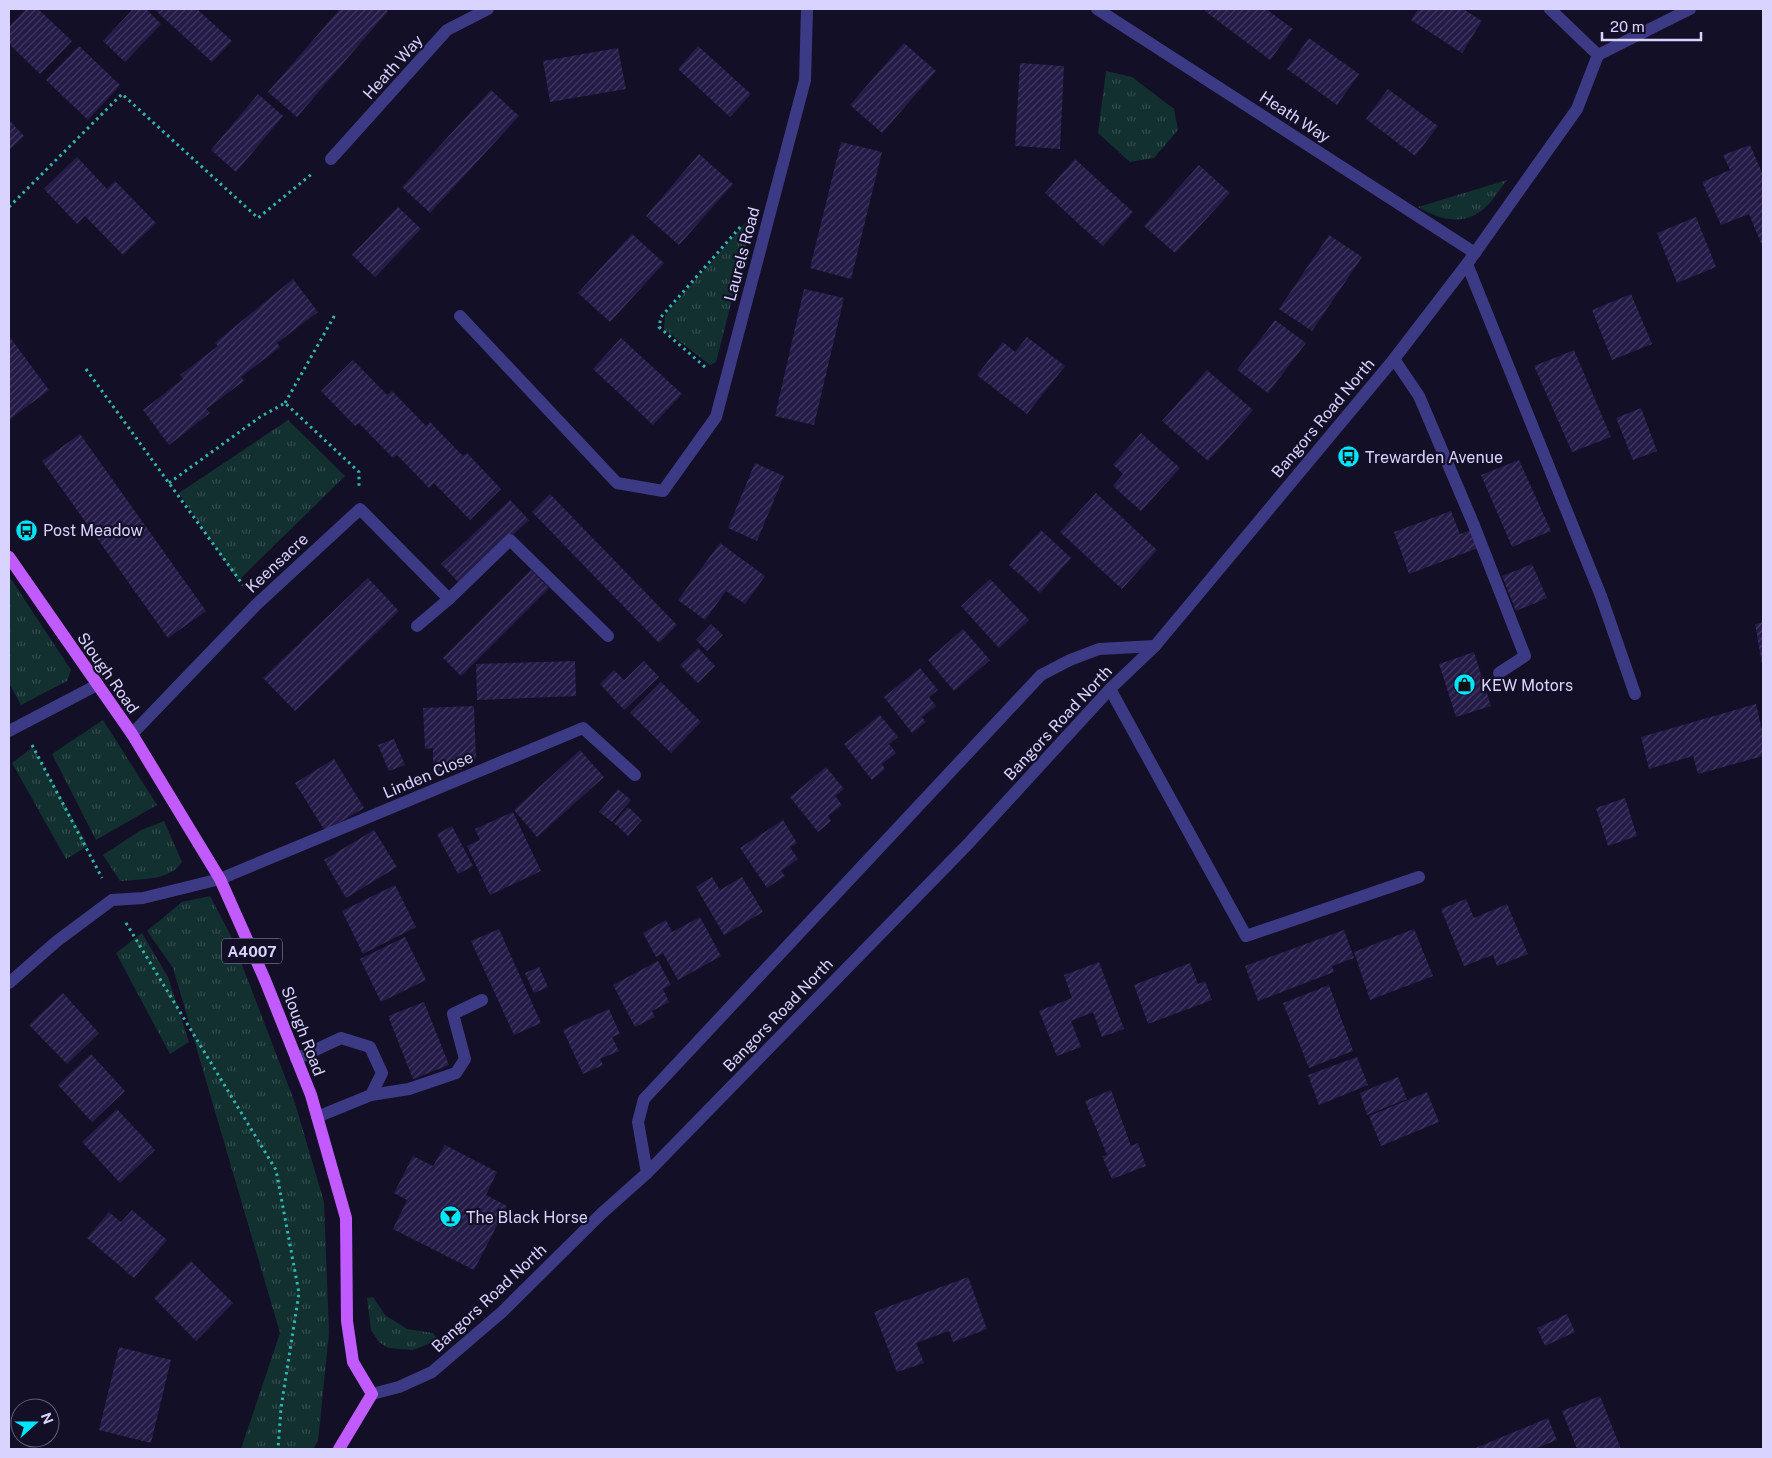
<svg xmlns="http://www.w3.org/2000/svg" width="1772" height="1458" font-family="'Public Sans',sans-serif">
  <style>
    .grass { fill: url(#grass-tufts) }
    .building { fill: url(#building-hatch) }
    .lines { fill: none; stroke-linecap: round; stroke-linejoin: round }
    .path { stroke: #2fb8b0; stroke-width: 3; stroke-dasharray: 2.5 4; stroke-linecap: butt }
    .minor { stroke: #3d3a85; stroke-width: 12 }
    .major { stroke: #c25bff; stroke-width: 12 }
    .labels { text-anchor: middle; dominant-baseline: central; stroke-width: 4.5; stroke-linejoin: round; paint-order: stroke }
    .shield { fill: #130f26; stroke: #9e99be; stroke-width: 1 }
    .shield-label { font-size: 15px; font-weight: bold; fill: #d9d4ff }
    .street-label { font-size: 16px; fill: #d9d4ff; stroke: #130f26 }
    .poi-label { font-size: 16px; fill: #d9d4ff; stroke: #130f26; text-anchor: start }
  </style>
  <defs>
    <pattern id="grass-tufts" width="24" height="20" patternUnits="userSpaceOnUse" patternTransform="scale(1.25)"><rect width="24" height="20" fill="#12302f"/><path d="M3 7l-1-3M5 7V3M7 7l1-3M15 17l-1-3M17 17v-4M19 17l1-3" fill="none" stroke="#344d4e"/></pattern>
    <pattern id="building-hatch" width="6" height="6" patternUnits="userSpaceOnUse" patternTransform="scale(1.25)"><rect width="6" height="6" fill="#241b47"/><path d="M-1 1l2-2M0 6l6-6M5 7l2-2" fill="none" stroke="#433b63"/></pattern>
  </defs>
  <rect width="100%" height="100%" fill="#130f26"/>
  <g class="grass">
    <path d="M1106 71 1132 77 1174 109 1178 130 1154 158 1130 162 1098 133Z"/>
    <path d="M1507 180C1499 190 1491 204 1481 211 1461 226 1438 219 1418 207Z"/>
    <path d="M748 220 752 223 716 362 710 365 664 329 665 315Z"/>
    <path d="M288 420 345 476 238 581 179 493Z"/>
    <path d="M9 576 71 670 67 681 21 705 9 683Z"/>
    <path d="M103 720 157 805 96 840 52 754Z"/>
    <path d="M33 747 88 846 66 859 12 763Z"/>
    <path d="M164 821 182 862C169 881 141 879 120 881L103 855 141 830Z"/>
    <path d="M210 896 231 936 295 1103 324 1202 329 1333 318 1441 313 1449H241L280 1333 173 968 147 931 182 902Z"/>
    <path d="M142 933 168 977 189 1042 170 1054 116 953Z"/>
    <path d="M373 1297 385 1315 407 1329 433 1333 438 1340 413 1350 388 1348 379 1342 371 1330 367 1298Z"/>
  </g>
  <g class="building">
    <path d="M26 9H38L72 41 40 74 9 44V27Z"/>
    <path d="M133 9H146L161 24 125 62 103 41Z"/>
    <path d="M154 9H197L232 41 212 62Z"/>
    <path d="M340 9H385L388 11 297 117 268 92Z"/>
    <path d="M1206 9H1266L1293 29 1270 60 1205 11Z"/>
    <path d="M1418 9H1463L1482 21 1462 53 1411 20Z"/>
    <path d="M1309 38 1359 74 1337 105 1287 69Z"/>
    <path d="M904 43 936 71 882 133 850 105Z"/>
    <path d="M79 46 120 85 88 120 46 80Z"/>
    <path d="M698 46 751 94 730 117 678 69Z"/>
    <path d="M618 48 626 89 550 102 543 61Z"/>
    <path d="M1020 63 1064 66 1060 149 1015 146Z"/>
    <path d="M1388 89 1438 126 1415 156 1366 119Z"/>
    <path d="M491 90 519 116 430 213 402 187Z"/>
    <path d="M258 94 283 116 236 172 211 150Z"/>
    <path d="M9 120 24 136 9 150Z"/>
    <path d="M841 142 882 152 851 279 810 268Z"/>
    <path d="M1750 145 1763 175V248L1749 214 1721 225 1702 182 1730 170 1723 155Z"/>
    <path d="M699 154 733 184 679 245 646 216Z"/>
    <path d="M77 157 107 189 115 181 156 223 123 255 85 216 77 224 44 189Z"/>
    <path d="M1075 159 1133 212 1103 246 1045 193Z"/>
    <path d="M1199 165 1230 193 1175 253 1144 226Z"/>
    <path d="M398 207 421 229 375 277 352 255Z"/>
    <path d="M1696 217 1716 267 1677 283 1657 233Z"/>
    <path d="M632 234 664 263 610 322 578 293Z"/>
    <path d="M1329 235 1362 257 1312 331 1279 309Z"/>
    <path d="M293 279 318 312 277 343 280 347 241 377 244 381 206 409 210 413 169 445 143 410 183 379 180 375 218 346 215 343Z"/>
    <path d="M804 289 844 298 814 425 775 416Z"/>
    <path d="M1631 294 1652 344 1612 360 1592 310Z"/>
    <path d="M1275 320 1306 343 1268 393 1237 370Z"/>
    <path d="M9 336 49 390 9 420Z"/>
    <path d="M1027 337 1065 366 1027 414 977 375 1003 342 1015 352Z"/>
    <path d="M621 338 682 394 653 425 593 369Z"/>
    <path d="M1574 350 1611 437 1572 452 1534 366Z"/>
    <path d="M353 360 387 395 392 391 426 426 430 422 463 456 467 453 501 489 470 520 434 483 429 488 397 455 393 458 359 423 355 426 321 391Z"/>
    <path d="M1207 370 1253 410 1208 461 1162 421Z"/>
    <path d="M1641 408 1657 451 1633 460 1616 418Z"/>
    <path d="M1141 433 1180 468 1141 511 1113 486 1123 474 1113 465Z"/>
    <path d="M80 434 206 611 168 638 42 461Z"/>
    <path d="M1519 460 1551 531 1512 547 1481 475Z"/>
    <path d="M755 463 784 476 757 541 728 528Z"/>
    <path d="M1096 493 1157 550 1122 589 1060 532Z"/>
    <path d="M550 494 677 625 659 643 532 512Z"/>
    <path d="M510 500 529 520 460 584 441 564Z"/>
    <path d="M1451 511 1460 534 1471 530 1478 548 1409 574 1394 532Z"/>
    <path d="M1041 530 1071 558 1040 593 1009 565Z"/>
    <path d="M720 543 765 576 745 604 726 591 705 620 678 600Z"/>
    <path d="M1532 564 1547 598 1516 611 1502 576Z"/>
    <path d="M531 570 549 588 461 676 443 658Z"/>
    <path d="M368 578 399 611 295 711 263 678Z"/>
    <path d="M990 579 1029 620 999 648 961 606Z"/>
    <path d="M1763 622V664H1762L1755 624Z"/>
    <path d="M711 624 723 635 707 651 696 640Z"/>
    <path d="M963 629 990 660 954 691 928 660Z"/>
    <path d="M698 648 715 666 698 683 680 665Z"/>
    <path d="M1474 652 1491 706 1456 717 1439 664Z"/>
    <path d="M575 661 576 696 477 700 476 664Z"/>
    <path d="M644 661 659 677 624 710 600 684 614 670 624 680Z"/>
    <path d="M920 668 938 690 929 697 936 706 922 717 926 722 912 733 884 697Z"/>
    <path d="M661 682 701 722 671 753 630 713Z"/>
    <path d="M1756 704 1763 734V756L1698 774 1693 756 1649 769 1641 737Z"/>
    <path d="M474 706 476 759H461L462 770 433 771V748L425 749 423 708Z"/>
    <path d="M880 715 898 737 889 744 896 753 882 764 885 769 872 780 844 744Z"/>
    <path d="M394 739 405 765 389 771 378 745Z"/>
    <path d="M580 750 604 777 537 837 514 810Z"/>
    <path d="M334 759 364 808 325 831 295 783Z"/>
    <path d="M826 767 844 789 835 796 842 805 828 816 831 821 818 832 790 797Z"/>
    <path d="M618 789 631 800 612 822 599 812Z"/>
    <path d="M1625 798 1637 836 1608 846 1596 808Z"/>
    <path d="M628 807 642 820 628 836 614 823Z"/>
    <path d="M513 812 541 871 490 895 467 846 480 840 475 829Z"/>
    <path d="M783 820 797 843 790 847 798 859 781 871 785 876 767 888 740 848Z"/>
    <path d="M452 826 473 866 458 874 437 834Z"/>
    <path d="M374 830 397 867 346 898 324 860Z"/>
    <path d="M712 877 720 890 742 877 763 912 724 935 696 887Z"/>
    <path d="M395 885 416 927 363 954 342 911Z"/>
    <path d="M1466 899 1474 918 1507 904 1528 954 1497 966 1493 955 1464 966 1441 909Z"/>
    <path d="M700 917 721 956 678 980 663 953 656 957 643 933 666 920 672 932Z"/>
    <path d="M499 929 541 1023 514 1035 471 941Z"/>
    <path d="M1414 929 1433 976 1370 1000 1354 952Z"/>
    <path d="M1344 930 1354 958 1332 966 1334 972 1258 1001 1245 966Z"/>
    <path d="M405 937 426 980 381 1002 360 959Z"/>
    <path d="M658 961 671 985 663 989 669 1002 652 1011 655 1017 635 1027 613 985Z"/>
    <path d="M1099 962 1124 1029 1102 1037 1093 1012 1071 1021 1081 1047 1057 1056 1039 1011 1072 998 1064 975Z"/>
    <path d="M1190 963 1198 984 1205 981 1212 1000 1148 1024 1134 985Z"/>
    <path d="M539 967 548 987 534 993 525 973Z"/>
    <path d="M1329 985 1353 1051 1309 1068 1283 1003Z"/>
    <path d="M63 993 99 1033 67 1064 29 1025Z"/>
    <path d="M424 1002 449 1065 413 1079 388 1016Z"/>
    <path d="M609 1009 620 1034 612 1037 619 1051 600 1059 603 1065 583 1074 563 1030Z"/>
    <path d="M91 1054 125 1091 92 1122 58 1085Z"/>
    <path d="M1357 1057 1368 1085 1319 1105 1308 1075Z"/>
    <path d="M1398 1077 1407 1099 1367 1115 1360 1093Z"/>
    <path d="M1111 1090 1131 1146 1138 1143 1146 1166 1112 1179 1102 1156 1107 1155 1085 1101Z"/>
    <path d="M1427 1092 1439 1122 1381 1146 1369 1116Z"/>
    <path d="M117 1109 155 1150 120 1183 82 1142Z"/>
    <path d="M445 1145 497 1172 486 1195 507 1206 474 1270 393 1229 407 1200 394 1193 413 1156 433 1166Z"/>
    <path d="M132 1210 167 1240 134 1278 87 1238 109 1212 121 1222Z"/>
    <path d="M191 1261 233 1303 196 1341 154 1298Z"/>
    <path d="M968 1277 987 1329 953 1342 949 1331 916 1343 924 1363 897 1372 874 1312Z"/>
    <path d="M1567 1314 1575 1332 1545 1346 1537 1328Z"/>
    <path d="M119 1347 171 1360 151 1443 99 1430Z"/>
    <path d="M1600 1396 1621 1449H1577L1562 1411Z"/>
    <path d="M1548 1418 1557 1440 1534 1449H1473Z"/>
  </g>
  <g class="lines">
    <g class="path">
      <path d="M9 207 122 94 258 218 313 173"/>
      <path d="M705 367 659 327 661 317 742 225"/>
      <path d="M86 369 243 585"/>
      <path d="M285 403 336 313"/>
      <path d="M169 483 260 417 285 403 359 472V487"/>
      <path d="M32 745 102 878"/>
      <path d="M126 923 276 1170 299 1293 281 1408 278 1449"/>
    </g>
    <g class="minor">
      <path d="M1097 9 1475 253"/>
      <path d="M1550 9 1598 55"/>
      <path d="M331 159 447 30 488 9"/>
      <path d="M1467 264 1601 596 1635 694"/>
      <path d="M460 316 617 483 663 491 716 417 805 80 807 9"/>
      <path d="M1394 359 1419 396 1473 523 1525 656 1499 673"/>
      <path d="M417 626 449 599"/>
      <path d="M1110 689 1246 936 1419 877"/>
      <path d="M9 731 97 685"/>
      <path d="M132 734 257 604 360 509 449 599 510 540 608 636"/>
      <path d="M9 983 57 941 112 900 143 898 220 879 583 728 635 775"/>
      <path d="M296 1059 341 1038 370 1047 382 1073 371 1095 317 1117"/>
      <path d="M371 1095 409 1089 456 1073 465 1059 453 1014 482 1000"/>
      <path d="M647 1173 638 1122 644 1099 1041 675 1070 660 1099 649 1155 646"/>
      <path d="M372 1394 399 1387 432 1372 502 1312 601 1214 647 1173 967 845 1110 689 1155 646 1394 359 1467 264 1577 109 1598 55 1690 9"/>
    </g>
    <path class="major" d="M9 557 132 734 220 879 265 980 311 1095 346 1218 347 1321 353 1362 372 1394 339 1449"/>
  </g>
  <defs>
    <symbol id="bus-disc" viewBox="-11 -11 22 22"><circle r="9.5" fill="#00e5ff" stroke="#130f26"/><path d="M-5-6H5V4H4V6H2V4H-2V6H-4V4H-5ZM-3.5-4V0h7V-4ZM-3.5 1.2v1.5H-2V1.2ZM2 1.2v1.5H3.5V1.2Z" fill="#111"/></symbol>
    <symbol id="shop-disc" viewBox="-11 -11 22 22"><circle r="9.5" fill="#00e5ff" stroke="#130f26"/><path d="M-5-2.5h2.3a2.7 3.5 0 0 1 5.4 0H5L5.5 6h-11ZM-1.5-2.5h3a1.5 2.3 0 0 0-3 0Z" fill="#111"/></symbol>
    <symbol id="bar-disc" viewBox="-11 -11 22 22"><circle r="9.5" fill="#00e5ff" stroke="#130f26"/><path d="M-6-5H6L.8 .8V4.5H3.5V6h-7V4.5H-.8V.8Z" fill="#111"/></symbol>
  </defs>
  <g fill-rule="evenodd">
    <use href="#bus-disc" x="1336" y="444" width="25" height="25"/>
    <use href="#bus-disc" x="14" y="518" width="25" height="25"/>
    <use href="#shop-disc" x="1452" y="672" width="25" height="25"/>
    <use href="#bar-disc" x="438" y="1204" width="25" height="25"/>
  </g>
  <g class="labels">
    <rect class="shield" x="222" y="938.5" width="60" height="25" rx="4"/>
    <g class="shield-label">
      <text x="252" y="951">A4007</text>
    </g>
    <g class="street-label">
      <text transform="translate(393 67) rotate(-48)">Heath Way</text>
      <text transform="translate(1295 117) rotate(33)">Heath Way</text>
      <text transform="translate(742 254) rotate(-75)">Laurels Road</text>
      <text transform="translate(1323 418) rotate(-50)">Bangors Road North</text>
      <text transform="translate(277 563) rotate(-43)">Keensacre</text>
      <text transform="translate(108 673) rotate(55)">Slough Road</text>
      <text transform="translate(1058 723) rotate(-47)">Bangors Road North</text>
      <text transform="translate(428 775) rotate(-23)">Linden Close</text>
      <text transform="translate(778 1015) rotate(-46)">Bangors Road North</text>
      <text transform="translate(303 1031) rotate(69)">Slough Road</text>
      <text transform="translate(489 1298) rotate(-43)">Bangors Road North</text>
    </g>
    <g class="poi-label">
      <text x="1365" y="457">Trewarden Avenue</text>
      <text x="43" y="530">Post Meadow</text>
      <text x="1481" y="685">KEW Motors</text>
      <text x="466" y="1217">The Black Horse</text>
    </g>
  </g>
  <rect width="1772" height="1458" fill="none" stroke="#d9d4ff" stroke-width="20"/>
  <g transform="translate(35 1423) rotate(69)"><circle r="24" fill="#130f26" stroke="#625e7d"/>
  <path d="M0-4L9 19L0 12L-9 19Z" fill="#00e5ff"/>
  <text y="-8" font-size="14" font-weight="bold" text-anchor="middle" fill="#d9d4ff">N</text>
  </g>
  <path d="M1602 32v8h99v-8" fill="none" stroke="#d9d4ff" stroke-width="2.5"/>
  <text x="1610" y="32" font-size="15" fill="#d9d4ff" stroke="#130f26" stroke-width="4" paint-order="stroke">20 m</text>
</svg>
